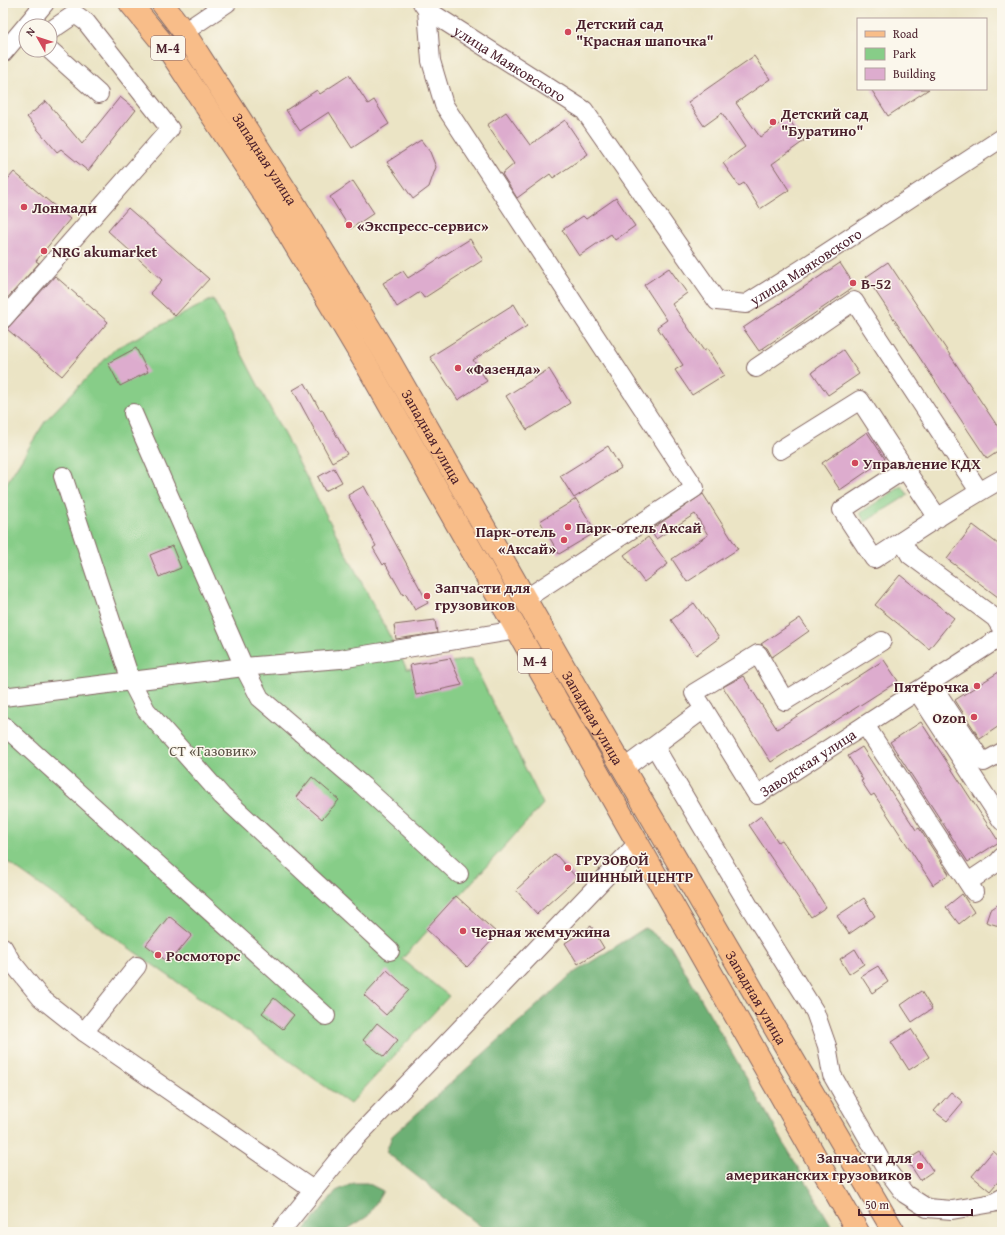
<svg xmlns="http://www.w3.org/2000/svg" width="1005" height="1235" font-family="'Gentium Book Plus',serif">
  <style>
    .green { fill: #87cd88; stroke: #68765a }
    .forest { fill: #6db074; stroke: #5c6850 }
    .building { fill: #ddacce }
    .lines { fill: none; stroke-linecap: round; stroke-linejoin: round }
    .minor-casing { stroke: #826461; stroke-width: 20 }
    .major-casing { stroke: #826461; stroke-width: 24 }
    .minor { stroke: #fff; stroke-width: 18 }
    .major { stroke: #f8bd89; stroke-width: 22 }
    .poi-dot { fill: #d1495b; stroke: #fbf7ec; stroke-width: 1.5 }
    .labels { text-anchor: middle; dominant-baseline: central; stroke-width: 3; stroke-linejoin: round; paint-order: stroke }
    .shield { fill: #fbf7ec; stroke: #7f6065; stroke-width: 1 }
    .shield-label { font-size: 14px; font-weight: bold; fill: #4a1f2b }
    .poi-label { font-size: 15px; font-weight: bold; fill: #4a1f2b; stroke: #fbf7ec; text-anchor: start }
    .street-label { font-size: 15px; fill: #4a1f2b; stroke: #fbf7ec }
    .park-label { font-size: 15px; fill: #5c5347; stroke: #fbf7ec }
  </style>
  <rect width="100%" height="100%" fill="#fbf7ec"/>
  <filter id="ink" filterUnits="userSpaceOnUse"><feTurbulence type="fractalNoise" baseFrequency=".025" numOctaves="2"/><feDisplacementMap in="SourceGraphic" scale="8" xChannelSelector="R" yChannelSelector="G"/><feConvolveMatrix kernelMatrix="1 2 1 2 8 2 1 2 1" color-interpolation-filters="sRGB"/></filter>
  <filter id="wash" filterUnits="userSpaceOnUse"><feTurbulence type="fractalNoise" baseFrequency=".012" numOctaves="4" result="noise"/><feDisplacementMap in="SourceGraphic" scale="16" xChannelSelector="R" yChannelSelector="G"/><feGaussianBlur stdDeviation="0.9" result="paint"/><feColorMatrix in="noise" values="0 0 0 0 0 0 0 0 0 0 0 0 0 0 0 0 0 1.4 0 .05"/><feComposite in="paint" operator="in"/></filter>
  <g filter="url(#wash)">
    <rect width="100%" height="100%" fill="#ebe4c5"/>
    <g class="green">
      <path d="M213 299 407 669 471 659 543 804 402 959 449 996 350 1104 3 859V489L46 420 116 348Z"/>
      <path d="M902 486 908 495 865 522 860 513Z"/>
    </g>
    <g class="forest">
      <path d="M645 928 670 945 835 1232H488L386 1152 392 1136 572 974Z"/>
      <path d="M354 1183H367L383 1191 368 1216 343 1232H303L336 1191Z"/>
    </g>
    <g id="blocks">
      <g class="building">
        <path d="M754 56 770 79 736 103 760 137 788 118 804 141 772 164 789 190 760 209 744 183 739 186 723 163 745 147 722 113 704 126 688 102Z"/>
        <path d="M349 75 368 104 374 100 389 124 352 148 329 112 300 131 286 110 317 90 320 94Z"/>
        <path d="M871 89H929L888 116Z"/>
        <path d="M120 97 136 110 88 171 61 149 57 152 27 117 46 101 82 144Z"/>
        <path d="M506 112 530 145 565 120 588 154 553 178 550 174 517 198 502 174 514 164 487 125Z"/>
        <path d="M421 140 430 152 436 167 429 187 413 199 387 162Z"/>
        <path d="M14 172 70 219 36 261 39 263 3 303V185Z"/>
        <path d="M353 181 374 213 350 229 330 197Z"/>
        <path d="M616 198 635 226 615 240 611 234 579 256 562 230 583 216 586 219Z"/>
        <path d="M128 208 209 279 175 316 150 293 162 280 108 231Z"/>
        <path d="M470 239 483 260 424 298 420 292 397 307 383 283 403 271 408 278Z"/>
        <path d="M888 262 1002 433V449L987 459 866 277Z"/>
        <path d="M840 263 855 286 759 351 743 328Z"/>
        <path d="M669 268 687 293 672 304 704 351 707 349 724 375 692 395 675 370 683 365 657 327 667 320 644 285Z"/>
        <path d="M55 276 108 322 62 376 7 329Z"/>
        <path d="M514 304 527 326 473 360 487 381 458 400 430 357Z"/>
        <path d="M136 348 148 372 120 386 108 363Z"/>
        <path d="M843 350 859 374 828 395 812 372Z"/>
        <path d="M549 369 570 403 527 430 506 396Z"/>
        <path d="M305 383 320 410 322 409 347 454 332 462 293 390Z"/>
        <path d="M867 432 885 459 840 490 822 463Z"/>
        <path d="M608 446 621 468 574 498 560 476Z"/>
        <path d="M334 468 342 482 325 491 318 477Z"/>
        <path d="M364 486 428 603 415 610 405 593 403 595 385 563 383 565 373 548 376 546 348 495Z"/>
        <path d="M703 494 738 549 687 582 672 559 708 535 695 514 656 539 650 530Z"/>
        <path d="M576 499 596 532 559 554 540 521Z"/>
        <path d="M973 525 1002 547V600L947 559Z"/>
        <path d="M648 537 668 564 644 582 624 555Z"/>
        <path d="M172 546 181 568 159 577 150 555Z"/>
        <path d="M900 575 954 618 929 649 875 605Z"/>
        <path d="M694 603 719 638 696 655 671 620Z"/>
        <path d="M800 618 809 631 772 657 767 648 761 644Z"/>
        <path d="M435 620 437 633 396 639 394 625Z"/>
        <path d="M450 658 462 685 416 695 410 665Z"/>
        <path d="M884 660 898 681 771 762 723 687 743 676 777 729Z"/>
        <path d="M1002 670V724L980 739 955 700Z"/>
        <path d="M921 722 999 842 968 862 890 742Z"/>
        <path d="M862 747 916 830 919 828 949 874 933 885 874 794 871 796 861 781 863 780 848 756Z"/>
        <path d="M312 777 339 800 322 819 296 797Z"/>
        <path d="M761 816 778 842 782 840 800 866 826 907 811 917 749 825Z"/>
        <path d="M555 854 577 878 537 914 516 890Z"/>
        <path d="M962 894 974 912 959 924 946 907Z"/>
        <path d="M456 896 498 934 467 967 426 929Z"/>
        <path d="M864 898 875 916 849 934 837 916Z"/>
        <path d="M1002 902V927L986 922 990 910Z"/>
        <path d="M169 916 192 935 169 963 146 945Z"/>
        <path d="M591 926 604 948 578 964 565 943Z"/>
        <path d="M855 949 864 964 849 974 840 959Z"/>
        <path d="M878 966 888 982 872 993 861 976Z"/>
        <path d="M387 970 409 990 386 1015 364 995Z"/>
        <path d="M921 991 932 1009 912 1022 901 1005Z"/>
        <path d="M274 998 294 1015 283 1029 262 1013Z"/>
        <path d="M377 1023 398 1040 384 1057 363 1040Z"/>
        <path d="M911 1029 929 1057 909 1070 891 1042Z"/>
        <path d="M951 1092 963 1102 947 1121 934 1111Z"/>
        <path d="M993 1151 1002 1159V1177L990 1191 972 1176Z"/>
        <path d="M920 1152 933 1171 920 1180 907 1160Z"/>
      </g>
    </g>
  </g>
  <g filter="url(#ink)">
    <use href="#blocks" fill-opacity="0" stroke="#826461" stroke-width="1"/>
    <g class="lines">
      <defs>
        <g id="minor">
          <path id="s1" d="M422 3 427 10 584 110 717 301 746 304 802 269 1002 138"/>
          <path d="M427 10 431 61 444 105 695 488 525 599"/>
          <path d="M184 32 227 3"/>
          <path d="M50 50 99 94"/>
          <path d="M3 53 45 3"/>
          <path d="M3 319 170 129 86 22 75 14 50 31"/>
          <path d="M756 368 854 301 979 491"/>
          <path d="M133 413 244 667 260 698 363 786 459 874"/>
          <path d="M780 450 860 400 905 469"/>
          <path d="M63 476 131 681 146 710 222 796 390 951"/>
          <path d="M938 518 905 469 842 510 874 559C916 532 958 503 1002 479"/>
          <path d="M902 541 910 555 995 618 1002 629"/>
          <path d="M930 682 981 760 984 762 1002 752"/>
          <path d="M917 691 1002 821"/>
          <path d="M3 697 244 667 340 659 518 630"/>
          <path d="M704 709 694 693 758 654 785 701 882 641"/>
          <path d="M3 725 326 1016"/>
          <path d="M865 725 974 892"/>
          <path d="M655 747 752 911 815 1012 827 1046 832 1075 884 1166 905 1194 927 1208 952 1210 993 1203 1002 1198"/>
          <path id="s2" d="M623 769 704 709 757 795 1002 636"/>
          <path d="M968 882 998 862 1002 857"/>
          <path d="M3 947 11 961 41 998 84 1032 313 1190"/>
          <path d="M84 1032 137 966"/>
          <path d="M280 1232 354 1140 637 844"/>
        </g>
        <g id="major">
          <path d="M130 3 170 52 273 208 369 369 858 1232"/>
          <path id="s3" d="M162 3 184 32 292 200 389 360 568 674 894 1232"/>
        </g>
      </defs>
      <use href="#minor" class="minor-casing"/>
      <use href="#major" class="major-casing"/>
      <use href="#minor" class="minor"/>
      <use href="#major" class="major"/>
    </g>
  </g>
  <g class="poi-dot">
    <circle cx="568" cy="32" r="4"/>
    <circle cx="773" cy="122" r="4"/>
    <circle cx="24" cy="207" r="4"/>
    <circle cx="349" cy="225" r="4"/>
    <circle cx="44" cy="251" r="4"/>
    <circle cx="853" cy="283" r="4"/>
    <circle cx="458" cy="368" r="4"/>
    <circle cx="855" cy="463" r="4"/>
    <circle cx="568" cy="527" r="4"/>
    <circle cx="564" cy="540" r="4"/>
    <circle cx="427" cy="596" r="4"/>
    <circle cx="977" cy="686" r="4"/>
    <circle cx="974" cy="717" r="4"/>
    <circle cx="568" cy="868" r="4"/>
    <circle cx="463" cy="931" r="4"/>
    <circle cx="158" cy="955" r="4"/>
    <circle cx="920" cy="1166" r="4"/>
  </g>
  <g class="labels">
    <g class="shield">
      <rect x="151" y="36" width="34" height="24" rx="3"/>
      <rect x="518" y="649" width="34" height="24" rx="3"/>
    </g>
    <g class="shield-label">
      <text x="168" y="48">М-4</text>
      <text x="535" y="661">М-4</text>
    </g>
    <g class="poi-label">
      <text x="576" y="23">Детский сад<tspan x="576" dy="17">"Красная шапочка"</tspan></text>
      <text x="781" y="113">Детский сад<tspan x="781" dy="17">"Буратино"</tspan></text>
      <text x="32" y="207">Лонмади</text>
      <text x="357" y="225">«Экспресс-сервис»</text>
      <text x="52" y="251">NRG akumarket</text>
      <text x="861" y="283">В-52</text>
      <text x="466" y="368">«Фазенда»</text>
      <text x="863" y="463">Управление КДХ</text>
      <text x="576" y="527">Парк-отель Аксай</text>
      <text x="556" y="531" text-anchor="end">Парк-отель<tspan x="556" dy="17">«Аксай»</tspan></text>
      <text x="435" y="587">Запчасти для<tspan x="435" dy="17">грузовиков</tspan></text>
      <text x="969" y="686" text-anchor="end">Пятёрочка</text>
      <text x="966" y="717" text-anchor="end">Ozon</text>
      <text x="576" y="859">ГРУЗОВОЙ<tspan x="576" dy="17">ШИННЫЙ ЦЕНТР</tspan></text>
      <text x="471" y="931">Черная жемчужина</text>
      <text x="166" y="955">Росмоторс</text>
      <text x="912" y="1157" text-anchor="end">Запчасти для<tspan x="912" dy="17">американских грузовиков</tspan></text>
    </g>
    <g class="street-label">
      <text stroke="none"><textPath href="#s1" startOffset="107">улица Маяковского</textPath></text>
      <text stroke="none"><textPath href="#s3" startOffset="187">Западная улица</textPath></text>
      <text stroke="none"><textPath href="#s1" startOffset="527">улица Маяковского</textPath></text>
      <text stroke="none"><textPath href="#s3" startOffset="511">Западная улица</textPath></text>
      <text stroke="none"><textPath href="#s3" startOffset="835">Западная улица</textPath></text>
      <text stroke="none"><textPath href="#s2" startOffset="262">Заводская улица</textPath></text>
      <text stroke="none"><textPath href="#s3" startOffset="1159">Западная улица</textPath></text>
    </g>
    <g class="park-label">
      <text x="213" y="750">СТ «Газовик»</text>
    </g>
  </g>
  <rect width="1005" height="1235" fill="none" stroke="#fbf7ec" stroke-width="16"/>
  <rect x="857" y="18" width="130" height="72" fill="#fbf7ec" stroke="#b4a19f"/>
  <rect x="865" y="31" width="20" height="6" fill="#f8bd89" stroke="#b4a19f"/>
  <text x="893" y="38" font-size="12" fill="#4a1f2b">Road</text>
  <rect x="865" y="48" width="20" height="12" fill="#87cd88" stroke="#b4a19f"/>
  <text x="893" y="58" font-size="12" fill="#4a1f2b">Park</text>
  <rect x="865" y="68" width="20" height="12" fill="#ddacce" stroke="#b4a19f"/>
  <text x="893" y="78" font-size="12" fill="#4a1f2b">Building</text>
  <g transform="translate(38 38) rotate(309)"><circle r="19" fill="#fbf7ec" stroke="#b4a19f"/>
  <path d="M0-3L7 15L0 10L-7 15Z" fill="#d1495b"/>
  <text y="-6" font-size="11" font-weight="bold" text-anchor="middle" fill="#4a1f2b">N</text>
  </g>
  <path d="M859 1209v6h113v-6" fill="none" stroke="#4a1f2b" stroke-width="2"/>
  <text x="865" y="1209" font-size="12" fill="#4a1f2b" stroke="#fbf7ec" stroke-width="3" paint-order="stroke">50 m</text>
</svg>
